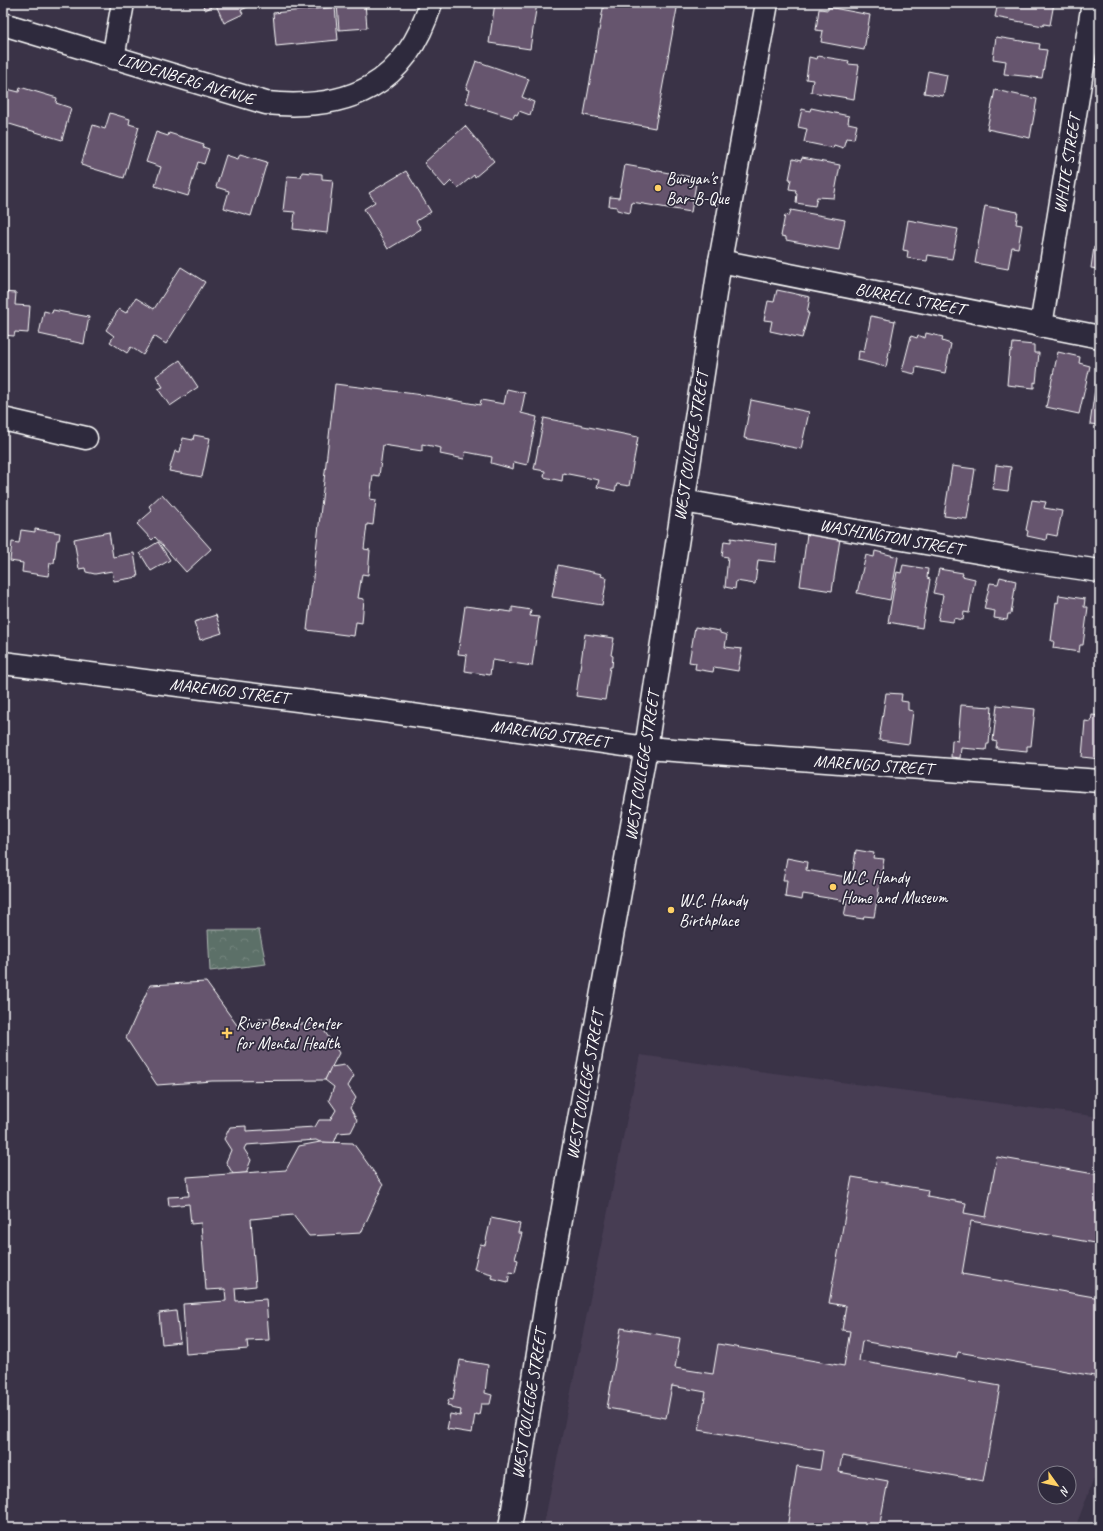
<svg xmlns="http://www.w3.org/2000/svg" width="1103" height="1531" font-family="Caveat,sans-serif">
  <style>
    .built { fill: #473d53; fill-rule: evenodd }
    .forest { fill: url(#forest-crowns); stroke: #aeb7b3 }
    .building { fill: #66556e; stroke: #fff }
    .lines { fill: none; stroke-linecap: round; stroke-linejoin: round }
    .minor-casing { stroke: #fff; stroke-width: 25 }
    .minor { stroke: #2f2a3d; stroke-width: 22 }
    .poi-dot { fill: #ffd166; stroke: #2f2a3d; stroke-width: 1.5 }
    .labels { text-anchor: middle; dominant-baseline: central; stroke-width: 3.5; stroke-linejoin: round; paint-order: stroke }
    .street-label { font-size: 17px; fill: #fff; stroke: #2f2a3d }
    .poi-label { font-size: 17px; fill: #fff; stroke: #2f2a3d; text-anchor: start }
  </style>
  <defs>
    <pattern id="forest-crowns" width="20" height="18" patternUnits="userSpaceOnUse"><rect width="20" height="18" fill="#5c6f67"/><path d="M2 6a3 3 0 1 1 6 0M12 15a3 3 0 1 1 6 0" fill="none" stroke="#74857e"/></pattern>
  </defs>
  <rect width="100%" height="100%" fill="#3a3347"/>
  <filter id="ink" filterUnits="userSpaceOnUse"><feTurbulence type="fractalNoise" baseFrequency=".025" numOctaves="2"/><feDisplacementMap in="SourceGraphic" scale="8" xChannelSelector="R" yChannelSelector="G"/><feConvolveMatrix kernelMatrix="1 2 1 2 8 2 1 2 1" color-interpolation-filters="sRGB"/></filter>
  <g filter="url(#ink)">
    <path class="built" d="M640 1055 1100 1117V1463L1075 1528H543ZM1045 1473H1069V1497H1045Z"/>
    <path class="forest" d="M208 930H259L266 964 210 971Z"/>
    <g class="building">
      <path d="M202 3H248L250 6 241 10 243 14 224 23 216 5 205 10Z"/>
      <path d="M365 3 367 28 339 30 337 4Z"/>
      <path d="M495 3H537L530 49 489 43Z"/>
      <path d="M604 3H678L655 128 584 115Z"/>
      <path d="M998 3H1054L1050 25 1044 24 1043 26 995 17Z"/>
      <path d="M335 7 338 40 276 46 273 13Z"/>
      <path d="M828 7 870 15 864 50 821 42 823 31 816 30 819 9 828 10Z"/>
      <path d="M996 37 1040 44 1039 49 1047 50 1042 78 1004 74 1006 61 993 59Z"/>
      <path d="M818 56 849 61 848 64 859 65 854 99 811 92 813 80 806 79 809 57 817 59Z"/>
      <path d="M476 61 529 79 522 97 534 102 530 115 519 111 517 115 515 114 513 118 466 103 470 90 466 89Z"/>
      <path d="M928 71 947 75 943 96 924 93Z"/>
      <path d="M20 87 57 98 56 103 71 108 62 140 3 122V103L7 89 19 92Z"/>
      <path d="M995 90 1037 99 1030 138 987 129Z"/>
      <path d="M811 108 849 116 848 123 857 125 854 139 846 138 843 148 834 145 833 148 804 142 807 129 798 127 802 109 810 111Z"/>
      <path d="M110 113 130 119 129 124 139 127 124 178 81 165 93 125 105 129Z"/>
      <path d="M465 126 494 161 475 177 474 175 458 188 451 181 445 187 424 163Z"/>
      <path d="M156 132 168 136 169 133 204 144 203 147 209 149 204 164 198 162 188 196 155 186 161 167 146 162Z"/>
      <path d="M240 154 267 162 251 216 224 208 229 191 216 187 226 155 238 159Z"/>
      <path d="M802 158 840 165 834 198 817 197 815 206 796 203 797 193H795L796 190 789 189 791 179H789L793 159 801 161Z"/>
      <path d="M625 165 697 178 691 212 632 202 630 213 617 210V207L609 206 610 197 619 198Z"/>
      <path d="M406 171 431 212 416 221 421 229 388 249 364 209 375 202 369 193Z"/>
      <path d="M302 172 322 174V179L333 180 327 233 293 229 295 212 283 211 287 176 301 177Z"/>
      <path d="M985 206 1018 212 1016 224 1022 225 1018 248 1012 247 1008 269 975 263Z"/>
      <path d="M791 210 845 220 839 250 786 240V237L781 236 785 215 789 216Z"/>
      <path d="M908 220 958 229 952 259 928 255 927 261 907 258 908 251 903 250Z"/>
      <path d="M1100 246V272L1098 271V269L1091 268 1094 247 1100 248Z"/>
      <path d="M181 267 205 282 166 344 154 336 143 355 131 347 127 353 110 342 114 336 106 330 119 309 126 313 136 298 154 309Z"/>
      <path d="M777 290 810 297 807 313H809L802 338 770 331 772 321 764 320 768 301 774 302Z"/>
      <path d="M3 292 16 293 15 305 30 306 28 333 15 332 14 336 3 335Z"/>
      <path d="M53 310 89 317 84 344 39 334 44 311 52 313Z"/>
      <path d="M871 316 895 321 886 367 858 360 859 351 864 352Z"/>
      <path d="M926 333 943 337 942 341 951 344 945 373 916 367 915 374 902 371 911 336 917 338 918 335 925 338Z"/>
      <path d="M1013 343 1034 345V353H1039L1036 383 1034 382V388L1007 385 1010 351H1012Z"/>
      <path d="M1058 352 1080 357 1079 363 1090 366 1079 414 1046 407Z"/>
      <path d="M180 360 198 387 170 406 158 389 163 387 156 376Z"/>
      <path d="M1099 360H1100V425L1090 424Z"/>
      <path d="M335 384 431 396 480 405 481 400 504 404 507 389 525 393 521 413 537 417 527 465 514 462 513 469 491 463 492 457 466 452 464 459 440 454 441 448 422 444V451L383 445 379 476 373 475 370 499 376 500 373 525 367 524 364 549 370 550 368 575 362 574 358 598 364 599 362 623 356 622 354 636 307 630Z"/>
      <path d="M751 400 809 412 801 449 744 438Z"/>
      <path d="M544 418 638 437 629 486 617 484 615 491 597 487 599 480 563 473 562 481 544 477 545 471 534 469Z"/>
      <path d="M194 435 210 438 202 477 169 471 175 451 180 452 183 438 193 440Z"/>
      <path d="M996 465 1011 467 1008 491 993 489Z"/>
      <path d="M952 466 975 469 967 519 944 516Z"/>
      <path d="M162 494 211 549 186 572 155 537 152 540 137 524 152 511 149 506Z"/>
      <path d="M1032 500 1046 502 1044 508 1062 511 1057 536 1047 534 1046 540 1027 536 1028 531 1026 530Z"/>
      <path d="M35 529 60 533 59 540H57L54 563H50L48 576 22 572 23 563 10 561 12 542 19 543 21 530 35 532Z"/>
      <path d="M109 532 113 557 134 553 138 577 114 581 112 571 95 574 86 572 85 568 79 569 74 539Z"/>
      <path d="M807 534 840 539 832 591 800 586Z"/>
      <path d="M731 538 777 545 775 562 758 560 755 584 736 581 735 589 725 587 728 557 722 556 724 541 731 542Z"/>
      <path d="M158 542 170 560 151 571 140 553Z"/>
      <path d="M875 551 898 557 890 600 857 593 866 555 874 557Z"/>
      <path d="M558 565 602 574 601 576 607 578 602 605 552 597Z"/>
      <path d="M903 565 928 569 927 578 930 579 922 628 888 622 897 572 901 573Z"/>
      <path d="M939 569 963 573 962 576 975 579 969 613 964 612 963 620 954 618 953 622 938 620 943 595 933 593Z"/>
      <path d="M1000 577 1016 581 1011 614H1008L1007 620 994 618 995 611 984 609 990 583 998 584Z"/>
      <path d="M1059 595 1085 599 1084 607H1088L1083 645H1080L1079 652 1053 648 1054 641H1051L1056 602 1058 603Z"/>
      <path d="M465 606 512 612V607L531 610 530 616 539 617 532 666 492 660 490 675 465 671 467 655 458 654Z"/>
      <path d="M216 615 222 633 200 640 194 622Z"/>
      <path d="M695 627 720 631V633L727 635 725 647 742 649 738 671 714 667 713 672 695 669 696 663 689 662Z"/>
      <path d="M585 634 614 638 611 655 613 656 612 667H610L605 700 576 696Z"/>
      <path d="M886 693 902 694 901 701 908 702V710L913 711 909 744 879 740Z"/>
      <path d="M961 705 992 707 989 744H987L986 750 961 748 960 758 951 757 952 740 958 741Z"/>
      <path d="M997 705 1035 709 1031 746H1027V751L996 748 997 742 993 741Z"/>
      <path d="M1092 715 1100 716V759L1082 757 1085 721 1091 722Z"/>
      <path d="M856 850 874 853 873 858 884 859 874 917 864 916 863 919 844 916 847 901 803 894 802 900 785 897 787 880H783L787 858 807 862 806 870 852 878Z"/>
      <path d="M206 982 239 1028 259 1027V1019L271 1018V1026L319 1023 339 1053 325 1080 212 1081 157 1085 126 1038 150 985Z"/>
      <path d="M345 1065 354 1076 348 1086 356 1098 350 1108 357 1120 351 1132 338 1133 334 1143 320 1142 316 1140 246 1145 244 1149 251 1160 246 1173 233 1174 226 1162 231 1150 224 1139 230 1127 246 1126V1131L315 1127 319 1120H330L336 1110 329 1100 334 1087 325 1080 331 1067Z"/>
      <path d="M320 1142 353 1143 383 1185 361 1233 309 1236 293 1215 251 1219 256 1286 235 1288 236 1301 266 1299 269 1340 247 1341 248 1349 186 1354 183 1304 226 1301 225 1289 206 1290 201 1223 191 1224 189 1204 169 1206 168 1197 189 1196 187 1177 286 1170 299 1146Z"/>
      <path d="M997 1157 1100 1175V1244L971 1221 962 1274 1100 1298V1377L958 1352 956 1358 862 1341 859 1361 1000 1386 983 1481 842 1456 839 1472 888 1481 879 1528H787L797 1466 820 1470 823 1451 699 1430 706 1392 672 1386 666 1418 607 1408 621 1328 680 1338 675 1368 713 1374 718 1344 844 1366 850 1331 842 1330 846 1306 829 1303 852 1177 928 1190 927 1196 966 1203 964 1213 986 1217Z"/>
      <path d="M491 1218 520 1224 518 1233H522L515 1259 518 1260 515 1273 510 1272 508 1282 491 1278 492 1274 474 1269 480 1244 485 1245Z"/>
      <path d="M176 1311 180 1342 162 1344 159 1313Z"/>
      <path d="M460 1360 488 1365 485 1393 492 1395 490 1404H481L479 1415 475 1414 472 1433 447 1429 450 1414 460 1416 461 1410 451 1408V1406L447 1405 449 1399 453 1400Z"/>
    </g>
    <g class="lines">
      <defs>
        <g id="minor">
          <path d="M3 24 266 103C348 111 406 86 431 3"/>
          <path d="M113 58 123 3"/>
          <path d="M720 261 1100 337"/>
          <path d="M1041 326 1093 3"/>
          <path d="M3 419 86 438"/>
          <path d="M683 501 1018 559 1100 571"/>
          <path d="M3 663 384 711 646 748 1100 781"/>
          <path d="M510 1528 548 1291 646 748 720 261 767 3"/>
        </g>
      </defs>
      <use href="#minor" class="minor-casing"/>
      <use href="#minor" class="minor"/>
    </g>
  </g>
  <g class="poi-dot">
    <circle cx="658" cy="188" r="4"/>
    <circle cx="833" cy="887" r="4"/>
    <circle cx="671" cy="910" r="4"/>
    <path d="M225 1027h4v4h4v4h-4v4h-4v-4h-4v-4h4z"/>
  </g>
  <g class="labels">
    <g class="street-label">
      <text transform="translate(186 79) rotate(17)">LINDENBERG AVENUE</text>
      <text transform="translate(1067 164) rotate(-81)">WHITE STREET</text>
      <text transform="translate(910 299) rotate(11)">BURRELL STREET</text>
      <text transform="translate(691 446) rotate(-81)">WEST COLLEGE STREET</text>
      <text transform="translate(891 537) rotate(10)">WASHINGTON STREET</text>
      <text transform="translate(229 691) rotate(7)">MARENGO STREET</text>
      <text transform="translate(550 734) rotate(8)">MARENGO STREET</text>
      <text transform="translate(873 765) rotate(4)">MARENGO STREET</text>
      <text transform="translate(642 766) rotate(-81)">WEST COLLEGE STREET</text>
      <text transform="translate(585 1085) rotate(-80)">WEST COLLEGE STREET</text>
      <text transform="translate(529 1404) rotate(-81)">WEST COLLEGE STREET</text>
    </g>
    <g class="poi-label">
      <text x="666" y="178">Bunyan's<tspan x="666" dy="20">Bar-B-Que</tspan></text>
      <text x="841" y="877">W.C. Handy<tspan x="841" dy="20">Home and Museum</tspan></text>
      <text x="679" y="900">W.C. Handy<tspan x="679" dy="20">Birthplace</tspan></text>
      <text x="236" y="1023">River Bend Center<tspan x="236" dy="20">for Mental Health</tspan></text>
    </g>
  </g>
  <rect width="1103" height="1531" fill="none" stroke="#2f2a3d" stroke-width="16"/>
  <rect x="8" y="8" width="1087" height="1515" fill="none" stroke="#fff" stroke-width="1.5" filter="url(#ink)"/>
  <g transform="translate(1057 1485) rotate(123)"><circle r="19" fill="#2f2a3d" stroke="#827f8b"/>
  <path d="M0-3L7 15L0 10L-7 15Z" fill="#ffd166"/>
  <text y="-6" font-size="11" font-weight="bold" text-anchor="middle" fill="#ffffff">N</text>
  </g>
</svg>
